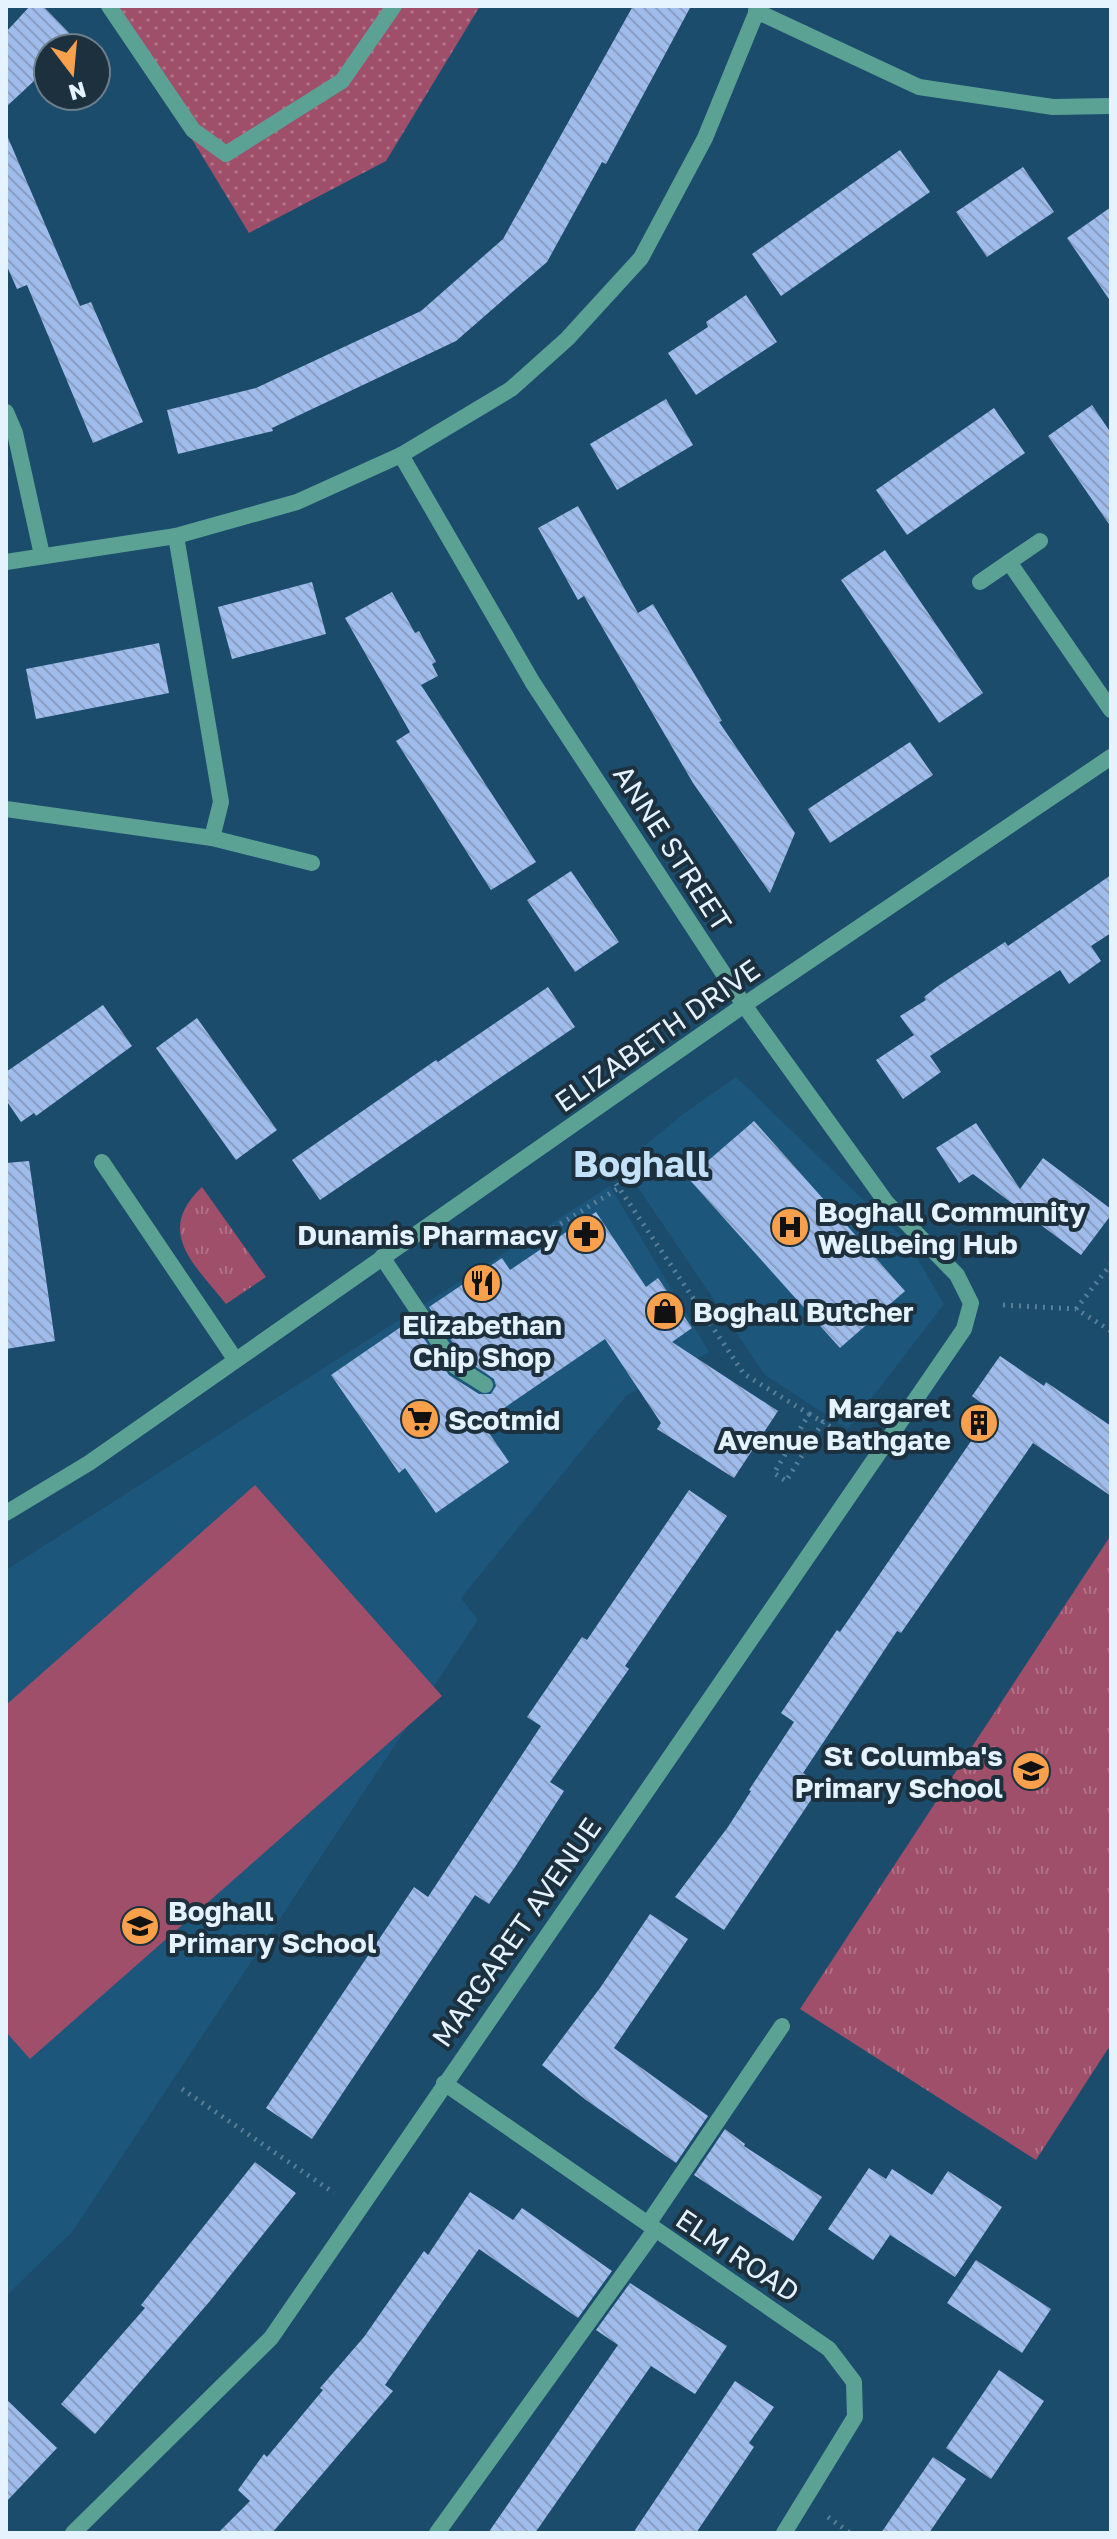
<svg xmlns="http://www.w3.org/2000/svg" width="1117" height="2539" font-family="'Golos Text',sans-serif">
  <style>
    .built { fill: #1c567b }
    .grass { fill: url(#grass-tufts) }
    .park { fill: url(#park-dots) }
    .garden { fill: #9f4f69 }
    .building { fill: url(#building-back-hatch) }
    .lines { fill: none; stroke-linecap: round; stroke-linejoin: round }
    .path { stroke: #587f99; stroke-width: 5; stroke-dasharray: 2 6; stroke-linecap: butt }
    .lane { stroke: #5ba295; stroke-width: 16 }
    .street { stroke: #5ba295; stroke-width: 16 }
    .labels { text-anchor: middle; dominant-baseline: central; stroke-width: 8; stroke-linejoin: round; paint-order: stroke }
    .street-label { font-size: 28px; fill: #e4f3ff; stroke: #1c303e }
    .poi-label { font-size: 28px; font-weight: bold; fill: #e4f3ff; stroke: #1c303e; text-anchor: start }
    .district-label { font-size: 36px; font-weight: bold; fill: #c3e1f8; stroke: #1c303e }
  </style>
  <defs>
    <pattern id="grass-tufts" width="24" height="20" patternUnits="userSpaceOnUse" patternTransform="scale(2)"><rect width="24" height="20" fill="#9f4f69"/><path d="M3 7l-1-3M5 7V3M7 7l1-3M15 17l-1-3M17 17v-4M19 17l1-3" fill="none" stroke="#b17187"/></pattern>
    <pattern id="park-dots" width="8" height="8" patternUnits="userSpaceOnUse" patternTransform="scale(2)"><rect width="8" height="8" fill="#9f4f69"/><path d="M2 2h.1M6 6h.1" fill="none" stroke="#b17187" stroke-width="1.8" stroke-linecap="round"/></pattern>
    <pattern id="building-back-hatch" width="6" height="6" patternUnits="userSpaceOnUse" patternTransform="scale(2)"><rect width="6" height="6" fill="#a0bceb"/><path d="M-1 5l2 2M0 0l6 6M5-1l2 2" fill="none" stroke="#899fc3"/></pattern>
  </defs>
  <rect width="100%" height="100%" fill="#1b4c6c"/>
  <g class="built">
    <path d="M736 1077 909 1244 944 1304 848 1429 765 1375 622 1164 682 1115Z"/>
    <path d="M610 1186 709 1352 627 1395 461 1598 478 1620 72 2232 6 2296V1570Z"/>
  </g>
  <g class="grass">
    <path d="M202 1187 266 1277 226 1304C195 1265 154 1232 202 1187Z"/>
    <path d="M1111 1535V2044L1036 2160 800 2009Z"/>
  </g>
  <path class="park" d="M111 6H480L386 161 249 233Z"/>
  <path class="garden" d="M255 1485 442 1696 30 2059 6 2032V1705Z"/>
  <g class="building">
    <path d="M30 6H43L76 40 68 48H48V68L6 107V32Z"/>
    <path d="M633 6H691L606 164 602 162 547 262 456 341 272 428 273 431 178 454 167 410 256 388 421 311 503 239Z"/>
    <path d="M6 133 80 306 91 302 143 422 93 443 27 285 17 289 6 264Z"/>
    <path d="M900 150 930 192 781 296 752 254Z"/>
    <path d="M1023 167 1054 212 987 257 956 212Z"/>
    <path d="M1111 207V302L1067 238Z"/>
    <path d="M746 295 777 342 696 395 668 353 708 327 706 322Z"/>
    <path d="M666 399 693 445 617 490 590 444Z"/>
    <path d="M1092 405 1111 433V527L1048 436Z"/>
    <path d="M994 408 1025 453 907 535 876 490Z"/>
    <path d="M578 506 638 613 653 604 722 721 719 722 795 833 770 893 693 783 584 596 578 600 538 528Z"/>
    <path d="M885 550 983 693 939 723 841 580Z"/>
    <path d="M312 582 326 634 232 659 218 607Z"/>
    <path d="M392 592 415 633 419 631 436 662 432 664 438 676 421 685 536 862 491 890 396 741 410 732 345 618Z"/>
    <path d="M159 643 169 693 36 719 26 669Z"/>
    <path d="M910 742 933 775 830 843 808 809Z"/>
    <path d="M571 871 619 942 575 972 527 900Z"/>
    <path d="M1111 875V933L1091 946 1101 961 1069 984 1060 970 930 1056 941 1072 903 1099 876 1060 914 1035 900 1016 926 1000 924 997 938 986 1005 942 1008 946Z"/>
    <path d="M548 987 575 1027 320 1200 292 1160 436 1060 438 1062Z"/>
    <path d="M103 1005 132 1046 36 1116 34 1113 21 1122 6 1100V1072Z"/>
    <path d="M197 1018 277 1130 236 1160 156 1048Z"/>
    <path d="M754 1121 905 1291 840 1348 688 1178Z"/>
    <path d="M976 1123 1020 1189 1043 1158 1111 1209V1215L1081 1255 973 1174 959 1183 936 1148Z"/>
    <path d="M29 1161 55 1341 6 1349V1163Z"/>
    <path d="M596 1212 646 1287 658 1278 692 1328 672 1342 778 1411 734 1478 657 1429 661 1423 605 1339 482 1423 509 1462 436 1513 405 1468 399 1473 331 1375 411 1320 449 1375 479 1394H491L496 1386 494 1379 463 1358 429 1307 502 1258 510 1270Z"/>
    <path d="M1000 1356 1044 1386 1046 1382 1111 1426V1496L1033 1443 901 1633 897 1631 803 1773 821 1785 724 1930 675 1897 728 1827 751 1791 749 1790 794 1722 781 1713 837 1630 840 1632 978 1431 969 1424 983 1404 972 1396Z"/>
    <path d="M689 1490 727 1516 625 1666 629 1669 550 1782 564 1791 515 1867 489 1904 475 1895 312 2139 266 2108 414 1887 428 1897 541 1726 527 1717 582 1637 587 1640Z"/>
    <path d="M650 1914 688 1939 614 2048 708 2116 676 2163 586 2100 542 2065 600 1988Z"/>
    <path d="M725 2129 745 2144 744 2146 822 2197 793 2241 694 2175Z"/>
    <path d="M255 2162 296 2193 210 2301 95 2434 61 2404 145 2308 141 2305Z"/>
    <path d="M869 2168 886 2179 892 2169 932 2195 948 2171 1002 2207 955 2277 890 2235 873 2260 828 2229Z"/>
    <path d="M470 2192 513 2220 522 2208 612 2271 578 2318 479 2249 385 2385 393 2391 272 2533H218L250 2501 238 2490 264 2454 267 2457 323 2390 320 2388 364 2337 424 2251 428 2255Z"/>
    <path d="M976 2260 1051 2309 1022 2353 947 2303Z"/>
    <path d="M630 2283 727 2346 695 2394 651 2366 535 2533H488L618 2345 596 2330Z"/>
    <path d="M999 2370 1044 2401 991 2479 946 2448Z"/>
    <path d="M735 2381 774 2407 749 2443 754 2447 696 2533H633Z"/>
    <path d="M6 2399 57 2448 6 2502Z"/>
    <path d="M933 2457 966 2479 929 2533H881Z"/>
  </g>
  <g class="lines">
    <g class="path">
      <path d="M593 1151 619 1188"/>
      <path d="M480 1228 492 1246 526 1245 619 1188 744 1374 809 1414 774 1473 786 1481 823 1422 849 1439"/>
      <path d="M1003 1305 1076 1309 1111 1331"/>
      <path d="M1076 1309 1111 1264"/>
      <path d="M809 1414 823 1422"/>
      <path d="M182 2089 334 2193"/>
      <path d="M828 2517 850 2533"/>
    </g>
    <g class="lane">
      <path d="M109 6 193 130 226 154 342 81 394 6"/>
      <path d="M6 809 212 838 221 802 176 536"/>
      <path d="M212 838 312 863"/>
      <path d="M382 1257 455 1366 485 1385"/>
      <path d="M648 2224 782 2026"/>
      <path d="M437 2533 655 2230"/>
    </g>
    <g class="street">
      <path d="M756 11 919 87 1053 107 1111 106"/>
      <path d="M6 412 15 433 42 555"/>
      <path d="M6 562 176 536 297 502 401 455 511 389 567 339 641 258 705 138 759 6"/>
      <path d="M1009 562 1111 710"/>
      <path d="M980 582 1040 541"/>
      <path d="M102 1162 235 1359"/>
      <path d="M6 1513 89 1463 744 1005 1111 757"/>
      <path d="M444 2083 829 2349 854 2382 855 2417 784 2533"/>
      <path d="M73 2533 271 2338 964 1329 971 1303 957 1275 886 1202 744 1005 533 683 401 455"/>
    </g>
  </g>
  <defs>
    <symbol id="hospital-disc" viewBox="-11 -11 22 22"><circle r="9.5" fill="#f9a04c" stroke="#1c303e"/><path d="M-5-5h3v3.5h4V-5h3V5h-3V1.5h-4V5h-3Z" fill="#111"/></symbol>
    <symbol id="pharmacy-disc" viewBox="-11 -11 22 22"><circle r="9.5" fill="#f9a04c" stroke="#1c303e"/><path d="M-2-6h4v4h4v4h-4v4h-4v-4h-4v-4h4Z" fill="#111"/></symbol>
    <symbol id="restaurant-disc" viewBox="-11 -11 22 22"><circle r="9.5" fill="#f9a04c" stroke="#1c303e"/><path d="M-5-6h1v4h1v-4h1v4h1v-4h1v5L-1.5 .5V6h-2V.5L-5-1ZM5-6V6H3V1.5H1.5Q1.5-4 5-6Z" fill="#111"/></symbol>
    <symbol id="shop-disc" viewBox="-11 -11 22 22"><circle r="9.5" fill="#f9a04c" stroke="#1c303e"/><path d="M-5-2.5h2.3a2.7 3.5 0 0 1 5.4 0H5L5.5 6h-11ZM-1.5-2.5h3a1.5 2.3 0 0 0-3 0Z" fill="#111"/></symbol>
    <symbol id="supermarket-disc" viewBox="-11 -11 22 22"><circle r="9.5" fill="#f9a04c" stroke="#1c303e"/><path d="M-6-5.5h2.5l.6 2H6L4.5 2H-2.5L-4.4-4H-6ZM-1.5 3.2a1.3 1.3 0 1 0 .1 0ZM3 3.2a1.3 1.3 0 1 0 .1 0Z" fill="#111"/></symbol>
    <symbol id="building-disc" viewBox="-11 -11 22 22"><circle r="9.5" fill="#f9a04c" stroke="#1c303e"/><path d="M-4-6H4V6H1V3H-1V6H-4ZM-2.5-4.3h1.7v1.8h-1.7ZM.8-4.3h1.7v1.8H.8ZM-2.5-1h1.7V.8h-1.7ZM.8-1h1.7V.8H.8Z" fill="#111"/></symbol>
    <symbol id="school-disc" viewBox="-11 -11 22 22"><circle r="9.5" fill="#f9a04c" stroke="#1c303e"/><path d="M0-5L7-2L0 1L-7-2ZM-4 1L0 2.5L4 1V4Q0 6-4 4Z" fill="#111"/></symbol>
  </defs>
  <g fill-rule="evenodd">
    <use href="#hospital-disc" x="768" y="1205" width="44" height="44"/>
    <use href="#pharmacy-disc" x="564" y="1212" width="44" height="44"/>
    <use href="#restaurant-disc" x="460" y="1261" width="44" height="44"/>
    <use href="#shop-disc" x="643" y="1289" width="44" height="44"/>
    <use href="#supermarket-disc" x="398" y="1397" width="44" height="44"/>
    <use href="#building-disc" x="957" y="1401" width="44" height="44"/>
    <use href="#school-disc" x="1009" y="1749" width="44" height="44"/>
    <use href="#school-disc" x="118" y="1904" width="44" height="44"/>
  </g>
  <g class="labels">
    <g class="street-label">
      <text transform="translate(673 848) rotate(57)">ANNE STREET</text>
      <text transform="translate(657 1035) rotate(-35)">ELIZABETH DRIVE</text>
      <text transform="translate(516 1932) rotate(-55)">MARGARET AVENUE</text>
      <text transform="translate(738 2255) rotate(34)">ELM ROAD</text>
    </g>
    <g class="poi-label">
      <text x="818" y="1211">Boghall Community<tspan x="818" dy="32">Wellbeing Hub</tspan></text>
      <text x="558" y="1234" text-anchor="end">Dunamis Pharmacy</text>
      <text x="693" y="1311">Boghall Butcher</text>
      <text x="482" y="1324" text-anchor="middle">Elizabethan<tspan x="482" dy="32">Chip Shop</tspan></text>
      <text x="951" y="1407" text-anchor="end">Margaret<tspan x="951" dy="32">Avenue Bathgate</tspan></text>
      <text x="448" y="1419">Scotmid</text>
      <text x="1003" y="1755" text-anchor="end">St Columba's<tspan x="1003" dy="32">Primary School</tspan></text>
      <text x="168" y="1910">Boghall<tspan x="168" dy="32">Primary School</tspan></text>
    </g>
    <g class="district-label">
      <text x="641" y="1163">Boghall</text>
    </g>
  </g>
  <rect width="1117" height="2539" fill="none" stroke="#e4f3ff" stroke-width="16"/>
  <g transform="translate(72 72) rotate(164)"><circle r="38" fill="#1c303e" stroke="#6c7e8b" stroke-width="2"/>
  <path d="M0-6L14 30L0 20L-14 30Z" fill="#f9a04c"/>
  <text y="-12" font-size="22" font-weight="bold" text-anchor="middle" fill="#e4f3ff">N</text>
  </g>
</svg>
